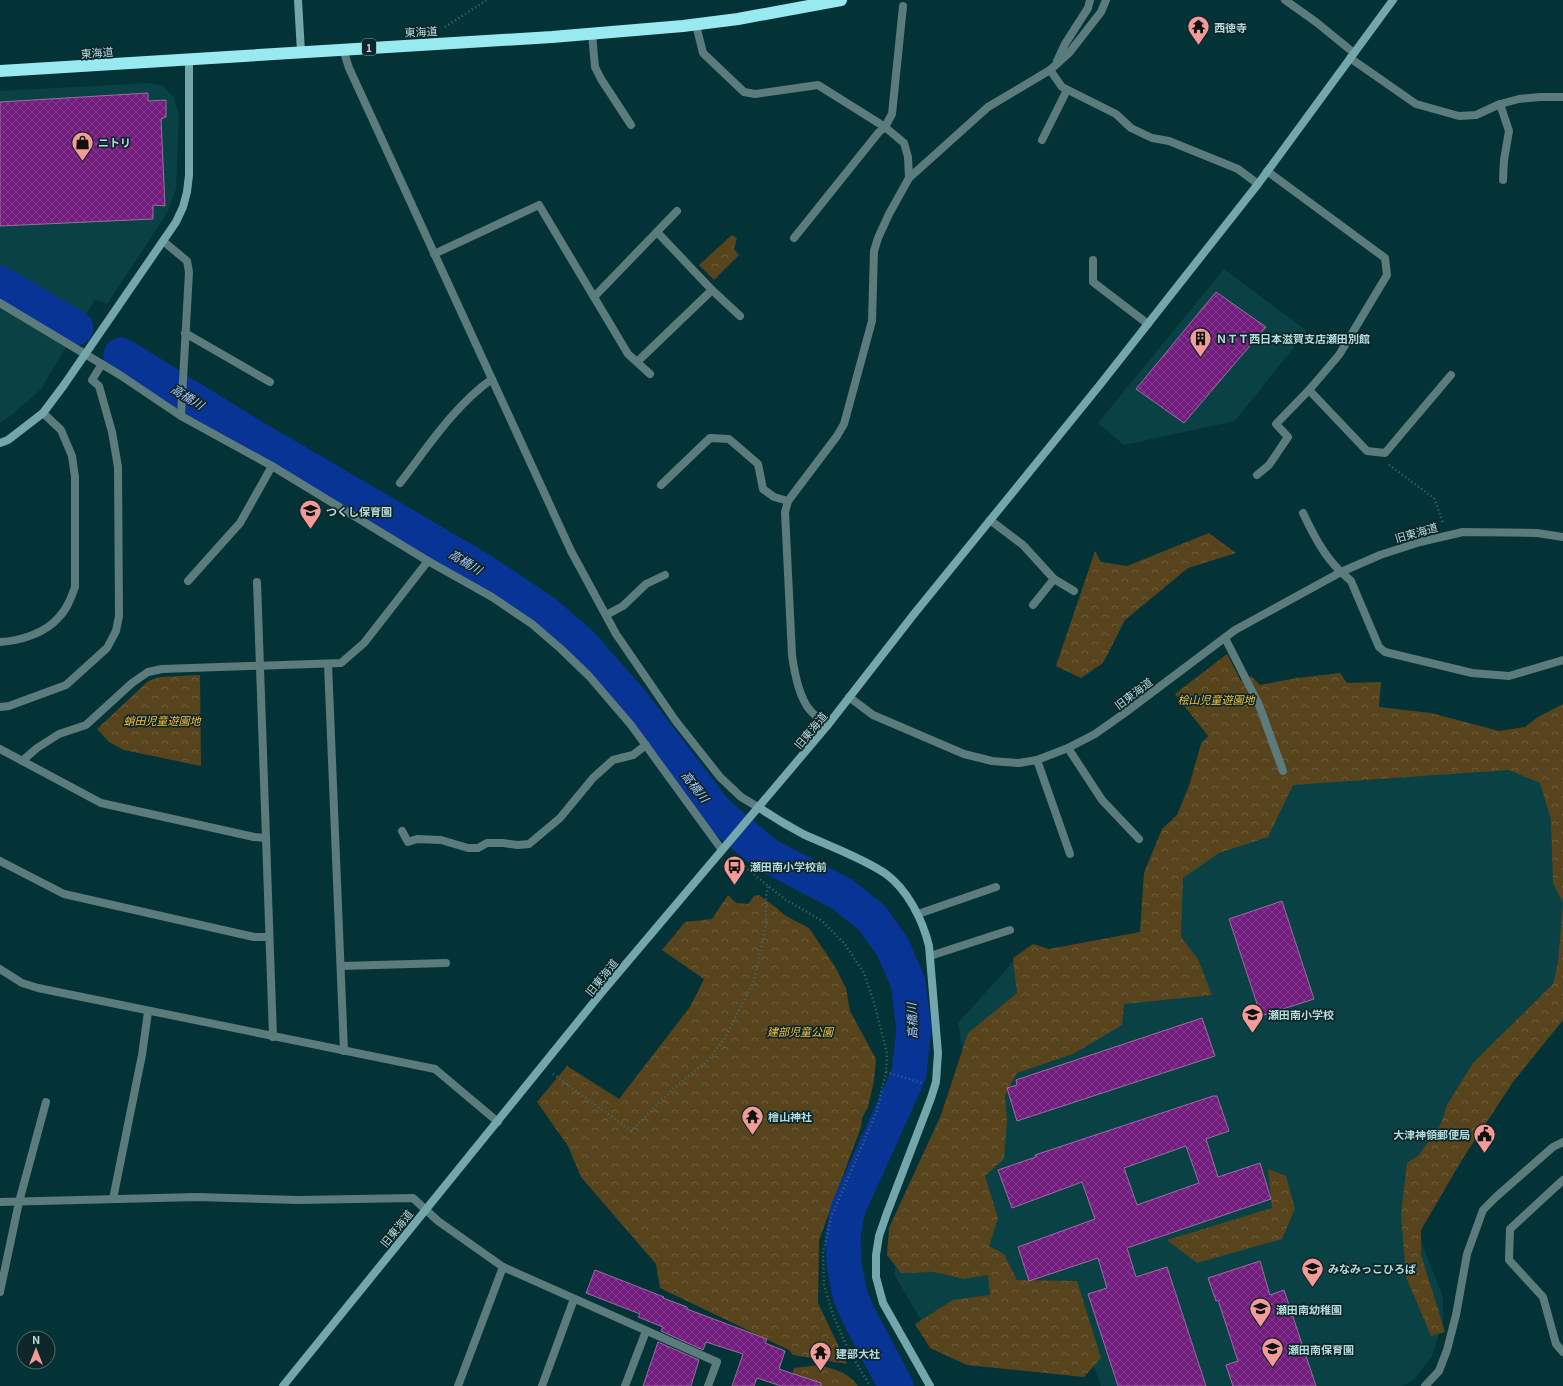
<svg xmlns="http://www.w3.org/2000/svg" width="1563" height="1386" font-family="Georgia,'Noto Sans JP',serif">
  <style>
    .built { fill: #094145 }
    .forest { fill: url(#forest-crowns) }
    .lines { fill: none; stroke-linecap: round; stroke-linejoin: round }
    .river { stroke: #083496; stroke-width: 35 }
    .building { fill: url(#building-cross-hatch); stroke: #97709c; fill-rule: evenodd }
    .path { stroke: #3f6b6e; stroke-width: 2.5; stroke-dasharray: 1 3; stroke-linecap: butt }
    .lane { stroke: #5b7b7d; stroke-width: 8 }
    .street { stroke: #5b7b7d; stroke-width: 8 }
    .secondary { stroke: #74a7ab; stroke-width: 8 }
    .highway { stroke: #98e9f0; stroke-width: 12 }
    .labels { text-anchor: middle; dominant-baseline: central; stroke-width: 3.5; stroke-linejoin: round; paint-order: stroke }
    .shield { fill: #0d2729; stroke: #83a4a7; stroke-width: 1 }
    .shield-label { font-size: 10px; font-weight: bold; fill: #b5dadd }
    .poi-label { font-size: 11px; font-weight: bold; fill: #b5dadd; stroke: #0d2729; text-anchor: start }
    .street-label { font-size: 11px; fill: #b5dadd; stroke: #0d2729 }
    .park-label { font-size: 11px; font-style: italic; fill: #fbbf37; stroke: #0d2729 }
    .water-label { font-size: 12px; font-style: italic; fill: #aecafd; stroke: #0d2729 }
  </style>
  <defs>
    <pattern id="forest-crowns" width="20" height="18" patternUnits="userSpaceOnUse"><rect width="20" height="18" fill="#58441c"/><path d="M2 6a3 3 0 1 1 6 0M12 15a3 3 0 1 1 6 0" fill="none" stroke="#6e5e3d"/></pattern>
    <pattern id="building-cross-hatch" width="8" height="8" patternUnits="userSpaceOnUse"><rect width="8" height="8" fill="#721c7d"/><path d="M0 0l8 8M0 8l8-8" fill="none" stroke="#843c8f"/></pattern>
  </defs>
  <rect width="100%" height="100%" fill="#033336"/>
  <g class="built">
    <path d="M150 83 163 86 174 98 179 116 176 189 167 213 107 304 95 299 41 389 12 415 0 423V91Z"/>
    <path d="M1224 269 1307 331 1235 421 1124 445 1098 423Z"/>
    <path d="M1384 723 1563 737V1011L1405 1200 1443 1297V1321L1432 1356 1415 1379 1403 1386H1101L1068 1296 932 1339 894 1274 902 1229 960 1082 962 1045 958 1023 1013 962 1147 944 1161 841Z"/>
  </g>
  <g class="forest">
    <path d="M732 235 737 238 734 249 739 255 714 280 699 265Z"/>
    <path d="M1209 533 1236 553 1188 568 1125 620 1103 663 1081 678 1056 666 1095 551 1101 562 1127 566Z"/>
    <path d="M1227 654 1241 681 1251 676 1260 685 1297 678 1340 673 1347 683 1381 682 1379 707 1431 713 1499 731 1525 727 1538 717 1563 704V1020L1513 1082 1463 1158 1421 1230V1255L1445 1332 1431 1336 1406 1277 1401 1214 1407 1163 1419 1155 1441 1124 1447 1105 1473 1063 1553 984 1558 963 1563 903 1553 883 1551 820 1540 783 1509 770 1293 785 1268 837 1219 853 1183 878 1181 937 1198 959 1212 995 1124 1004 1122 1025 1073 1054 1017 1073 1005 1095 1007 1121 1004 1159 985 1176 998 1218 989 1246 1004 1254 1017 1280 1077 1281 1101 1358 1084 1377 967 1365 930 1348 915 1324 953 1300 990 1295 988 1275 964 1279 935 1272 901 1273 887 1255 889 1228 941 1115 968 1033 1017 993 1013 958 1033 944 1049 949 1140 932 1144 873 1162 829 1177 815 1189 786 1201 744 1208 736 1175 694Z"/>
    <path d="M200 675 201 766 124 750 109 742 97 729 148 681 160 677Z"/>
    <path d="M728 895 736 903 748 904 754 896 759 895 774 906 786 916 809 928 834 965 846 988 850 1011 876 1059 874 1081 868 1107 862 1118 861 1127 819 1240 818 1303 847 1364 793 1355 789 1350 660 1288 656 1264 581 1177 568 1146 537 1102 567 1066 619 1099 690 1007 704 979 662 950 685 922 712 919Z"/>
    <path d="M1268 1169 1286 1176 1295 1209 1282 1239 1197 1263 1167 1240 1272 1208Z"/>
    <path d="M819 1365C833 1369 849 1372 858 1386H789L794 1368Z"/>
  </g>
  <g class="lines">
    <g class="river">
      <path d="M0 283 76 328"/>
      <path d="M121 355 247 433 481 570 544 612 582 645 628 697 716 812 767 855 842 894 872 918 892 946 908 982 914 1029 909 1074 848 1209 843 1235 844 1265 850 1295 859 1316 896 1386"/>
    </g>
  </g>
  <g class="building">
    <path d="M148 93V101L166 100V117L161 119 165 206 153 205V219L0 226V102Z"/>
    <path d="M1216 292 1266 327 1184 423 1136 389Z"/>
    <path d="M1282 901 1314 999 1261 1016 1229 919Z"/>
    <path d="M1202 1018 1215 1056 1017 1121 1007 1088 1017 1085 1016 1080Z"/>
    <path d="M1213 1096H1217L1229 1131 1206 1139 1218 1177 1260 1163 1271 1199 1127 1248 1136 1277 1167 1267 1206 1386H1118L1088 1294 1107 1288 1098 1258 1029 1281 1018 1247 1095 1219 1082 1182 1012 1208 998 1170 1036 1157 1035 1155ZM1186 1146 1199 1183 1137 1205 1124 1168Z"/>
    <path d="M1260 1261 1270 1295 1284 1290 1316 1386H1233L1226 1365 1238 1361 1218 1300 1216 1301 1208 1278Z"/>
    <path d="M595 1270 664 1297 663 1298 687 1307V1309L767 1339 765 1343 785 1351 779 1369 821 1383V1386H781L757 1378 754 1386H732L743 1354 706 1342 703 1350 661 1331 663 1327 638 1317 640 1314 586 1293Z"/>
    <path d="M658 1342 699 1360 691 1386H643Z"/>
  </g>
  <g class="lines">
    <g class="path">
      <path d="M445 27 487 0"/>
      <path d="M1389 465 1434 498 1443 523"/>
      <path d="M732 857 786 900 821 920 844 943 864 973 875 1006 887 1053 886 1072 877 1111 832 1215 823 1252 824 1285 833 1315 848 1349 870 1386"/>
      <path d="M886 1072 922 1083"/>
      <path d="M553 1074 631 1131 673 1089 708 1060 725 1038 754 981 766 925V897L768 886"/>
    </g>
    <g class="lane">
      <path d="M1285 0 1316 22 1354 53"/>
      <path d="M592 34 595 67 601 79 631 125"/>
      <path d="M1057 61 1065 44 1088 8 1090 0"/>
      <path d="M1050 70 1062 87 1116 114 1131 128 1152 138 1169 141 1238 169 1258 184"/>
      <path d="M1500 104 1509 131 1504 160 1503 180"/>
      <path d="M1042 140 1067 90"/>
      <path d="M909 178 988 107 1050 70 1069 53 1101 12 1106 0"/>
      <path d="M1093 260V282L1148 324"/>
      <path d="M712 290 740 316"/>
      <path d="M1303 513C1313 534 1324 556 1341 572"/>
      <path d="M990 520 1023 545 1054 579 1074 591"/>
      <path d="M1033 605 1054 579"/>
      <path d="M1225 638 1259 705 1283 771"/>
      <path d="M0 707 9 706 66 685 107 648 116 631 119 616 118 467 112 432 99 386 92 380 102 364"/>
      <path d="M1068 748 1102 800 1139 839"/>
      <path d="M1037 760 1070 854"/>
      <path d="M402 831 408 842 417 839 441 840 468 848H478L487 843H503L518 845 529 844 560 818 593 778 613 760 633 755 646 745"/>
      <path d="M918 914 996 887"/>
      <path d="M930 956 1010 930"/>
      <path d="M1563 1180 1510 1229 1509 1260 1543 1297 1556 1344 1563 1352"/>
    </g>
    <g class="street">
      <path d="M696 25 703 53 744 92 755 94 818 85 885 127 904 143 908 157 909 178 889 214 878 238 874 251 872 321 844 424 837 436 788 501 785 512 792 655C794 670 799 696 809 709 814 715 821 721 827 726"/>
      <path d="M343 49 349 68 571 551 616 634 675 720 720 777 741 797 758 807"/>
      <path d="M1350 58 1416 104 1459 116 1476 115 1500 104 1519 99 1540 97H1563"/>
      <path d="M794 238 879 132 885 127 892 114 903 6"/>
      <path d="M163 241 187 261 189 272 181 416 272 466 428 561 492 597 532 624 561 649 589 676 631 725 722 850"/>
      <path d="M434 254 539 205 628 354 650 374"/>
      <path d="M594 297 677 211"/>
      <path d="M0 303 120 375 181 416"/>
      <path d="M185 333 270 382"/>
      <path d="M637 362 712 290 657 232"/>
      <path d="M1309 390 1367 451 1385 453 1451 375"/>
      <path d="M1257 475 1269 465 1288 437 1276 424 1309 390 1339 355 1387 275 1385 258 1267 171"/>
      <path d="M400 483C428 447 454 406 492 379"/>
      <path d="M661 485 710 438 729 439 758 464 763 489 774 497 788 501"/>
      <path d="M1341 572 1351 581 1379 647 1385 652 1472 673 1509 676 1563 660"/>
      <path d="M188 581 240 523 272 466"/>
      <path d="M257 582 273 1037"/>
      <path d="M606 615 623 606 646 584 665 575"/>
      <path d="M0 642C20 641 46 633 59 617 67 609 71 598 75 587V477L72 456 61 430 43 413"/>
      <path d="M328 664 344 1051"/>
      <path d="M849 697 873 715 964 754 992 761 1019 763 1037 760 1068 748 1095 734 1126 712 1235 630 1341 572 1380 555 1420 542 1463 532 1537 533 1563 537"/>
      <path d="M0 749 101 803 254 837 266 838"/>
      <path d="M22 761 37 748 59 734 86 725 132 683 148 672 162 669 341 663 364 643 428 561"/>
      <path d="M0 861 64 894 254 937H269"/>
      <path d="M341 966 446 963"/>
      <path d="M0 969 22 983 38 988 435 1069 498 1122"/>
      <path d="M113 1199 142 1055 148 1012"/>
      <path d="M0 1202 197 1197 298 1200 413 1198 438 1221 503 1267 717 1362 708 1386"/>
      <path d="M0 1292 19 1202 46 1102"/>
      <path d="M458 1386 503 1267"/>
      <path d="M542 1386 574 1299"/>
      <path d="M625 1386 646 1331"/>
      <path d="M1425 1386 1439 1371 1447 1350 1456 1315 1467 1254 1483 1210 1496 1197 1553 1147 1563 1142"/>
    </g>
    <g class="secondary">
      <path d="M298 0 301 52"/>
      <path d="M0 443 8 440 43 413 64 385 176 222 183 207 187 192 189 175V59"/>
      <path d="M758 807C773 817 788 826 803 834 829 846 863 858 886 874 908 890 923 921 929 946L938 1053 936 1082 931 1098 887 1213 879 1236 876 1255V1277L883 1303 930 1386"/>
      <path d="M283 1386 602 992 827 726 914 614 1099 386 1258 184 1393 0"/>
    </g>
    <path class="highway" d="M0 71 552 37 683 26 738 19 841 0"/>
  </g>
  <defs>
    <symbol id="temple-pin" viewBox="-11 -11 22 30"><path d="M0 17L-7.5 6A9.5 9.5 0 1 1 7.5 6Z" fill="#f59b97" stroke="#0d2729"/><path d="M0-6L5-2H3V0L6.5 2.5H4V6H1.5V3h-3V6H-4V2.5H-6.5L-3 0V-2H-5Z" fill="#111"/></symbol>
    <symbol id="shop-pin" viewBox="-11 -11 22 30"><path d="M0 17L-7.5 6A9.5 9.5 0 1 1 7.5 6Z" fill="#f59b97" stroke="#0d2729"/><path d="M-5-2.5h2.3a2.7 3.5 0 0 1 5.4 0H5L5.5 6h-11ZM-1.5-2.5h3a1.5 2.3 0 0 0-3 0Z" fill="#111"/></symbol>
    <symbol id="building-pin" viewBox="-11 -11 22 30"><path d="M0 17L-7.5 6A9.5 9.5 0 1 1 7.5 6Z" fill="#f59b97" stroke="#0d2729"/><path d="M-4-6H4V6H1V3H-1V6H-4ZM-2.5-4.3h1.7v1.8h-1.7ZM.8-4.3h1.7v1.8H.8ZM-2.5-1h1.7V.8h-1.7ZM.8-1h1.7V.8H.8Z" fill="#111"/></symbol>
    <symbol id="school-pin" viewBox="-11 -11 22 30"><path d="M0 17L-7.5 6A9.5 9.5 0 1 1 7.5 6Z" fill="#f59b97" stroke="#0d2729"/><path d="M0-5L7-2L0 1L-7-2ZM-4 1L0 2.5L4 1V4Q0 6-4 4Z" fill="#111"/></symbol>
    <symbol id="bus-pin" viewBox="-11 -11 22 30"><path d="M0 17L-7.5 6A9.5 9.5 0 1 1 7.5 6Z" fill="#f59b97" stroke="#0d2729"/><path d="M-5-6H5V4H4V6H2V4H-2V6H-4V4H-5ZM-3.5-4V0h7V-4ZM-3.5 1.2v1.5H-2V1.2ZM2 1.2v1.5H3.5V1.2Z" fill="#111"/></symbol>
    <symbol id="civic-pin" viewBox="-11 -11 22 30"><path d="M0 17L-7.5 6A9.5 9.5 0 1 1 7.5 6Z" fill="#f59b97" stroke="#0d2729"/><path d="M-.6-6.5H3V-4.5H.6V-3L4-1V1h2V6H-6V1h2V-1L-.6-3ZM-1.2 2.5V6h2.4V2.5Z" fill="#111"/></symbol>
  </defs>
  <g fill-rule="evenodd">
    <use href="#temple-pin" x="1186" y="14" width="25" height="34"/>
    <use href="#shop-pin" x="70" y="130" width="25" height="34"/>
    <use href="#building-pin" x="1188" y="326" width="25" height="34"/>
    <use href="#school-pin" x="298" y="498" width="25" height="34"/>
    <use href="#bus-pin" x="722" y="854" width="25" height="34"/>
    <use href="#school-pin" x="1240" y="1002" width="25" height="34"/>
    <use href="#temple-pin" x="740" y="1104" width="25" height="34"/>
    <use href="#civic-pin" x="1472" y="1122" width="25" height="34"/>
    <use href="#school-pin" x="1300" y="1256" width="25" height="34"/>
    <use href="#school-pin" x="1248" y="1296" width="25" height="34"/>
    <use href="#school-pin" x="1260" y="1336" width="25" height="34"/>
    <use href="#temple-pin" x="808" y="1340" width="25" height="34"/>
  </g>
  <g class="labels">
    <rect class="shield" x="362" y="39" width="14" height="16" rx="3"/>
    <g class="shield-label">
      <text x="369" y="47">1</text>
    </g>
    <g class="poi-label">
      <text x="1214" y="27">西徳寺</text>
      <text x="98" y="142">ニトリ</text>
      <text x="1216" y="338">ＮＴＴ西日本滋賀支店瀬田別館</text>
      <text x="326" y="511">つくし保育園</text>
      <text x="750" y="866">瀬田南小学校前</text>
      <text x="1268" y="1014">瀬田南小学校</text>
      <text x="768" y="1116">檜山神社</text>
      <text x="1470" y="1134" text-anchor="end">大津神領郵便局</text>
      <text x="1328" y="1268">みなみっこひろば</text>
      <text x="1276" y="1309">瀬田南幼稚園</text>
      <text x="1288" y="1349">瀬田南保育園</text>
      <text x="836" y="1353">建部大社</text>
    </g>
    <g class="street-label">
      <text transform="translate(421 31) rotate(-3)">東海道</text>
      <text transform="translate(97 52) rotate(-4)">東海道</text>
      <text transform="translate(1416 532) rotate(-16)">旧東海道</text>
      <text transform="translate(1133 693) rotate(-37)">旧東海道</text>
      <text transform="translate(810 730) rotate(-50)">旧東海道</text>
      <text transform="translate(601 977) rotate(-51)">旧東海道</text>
      <text transform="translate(396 1228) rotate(-51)">旧東海道</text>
    </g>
    <g class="park-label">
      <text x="1216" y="699">桧山児童遊園地</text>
      <text x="162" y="720">蛸田児童遊園地</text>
      <text x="800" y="1031">建部児童公園</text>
    </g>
    <g class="water-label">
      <text transform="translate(188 396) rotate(32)">高橋川</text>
      <text transform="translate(466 561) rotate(31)">高橋川</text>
      <text transform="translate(696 786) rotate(52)">高橋川</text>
      <text transform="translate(911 1021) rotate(-92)">高橋川</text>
    </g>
  </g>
  <g transform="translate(36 1350)"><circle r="19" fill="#0d2729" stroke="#506f71"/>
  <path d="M0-3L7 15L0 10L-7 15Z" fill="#f59b97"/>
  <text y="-6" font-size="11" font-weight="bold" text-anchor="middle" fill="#b5dadd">N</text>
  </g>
</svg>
